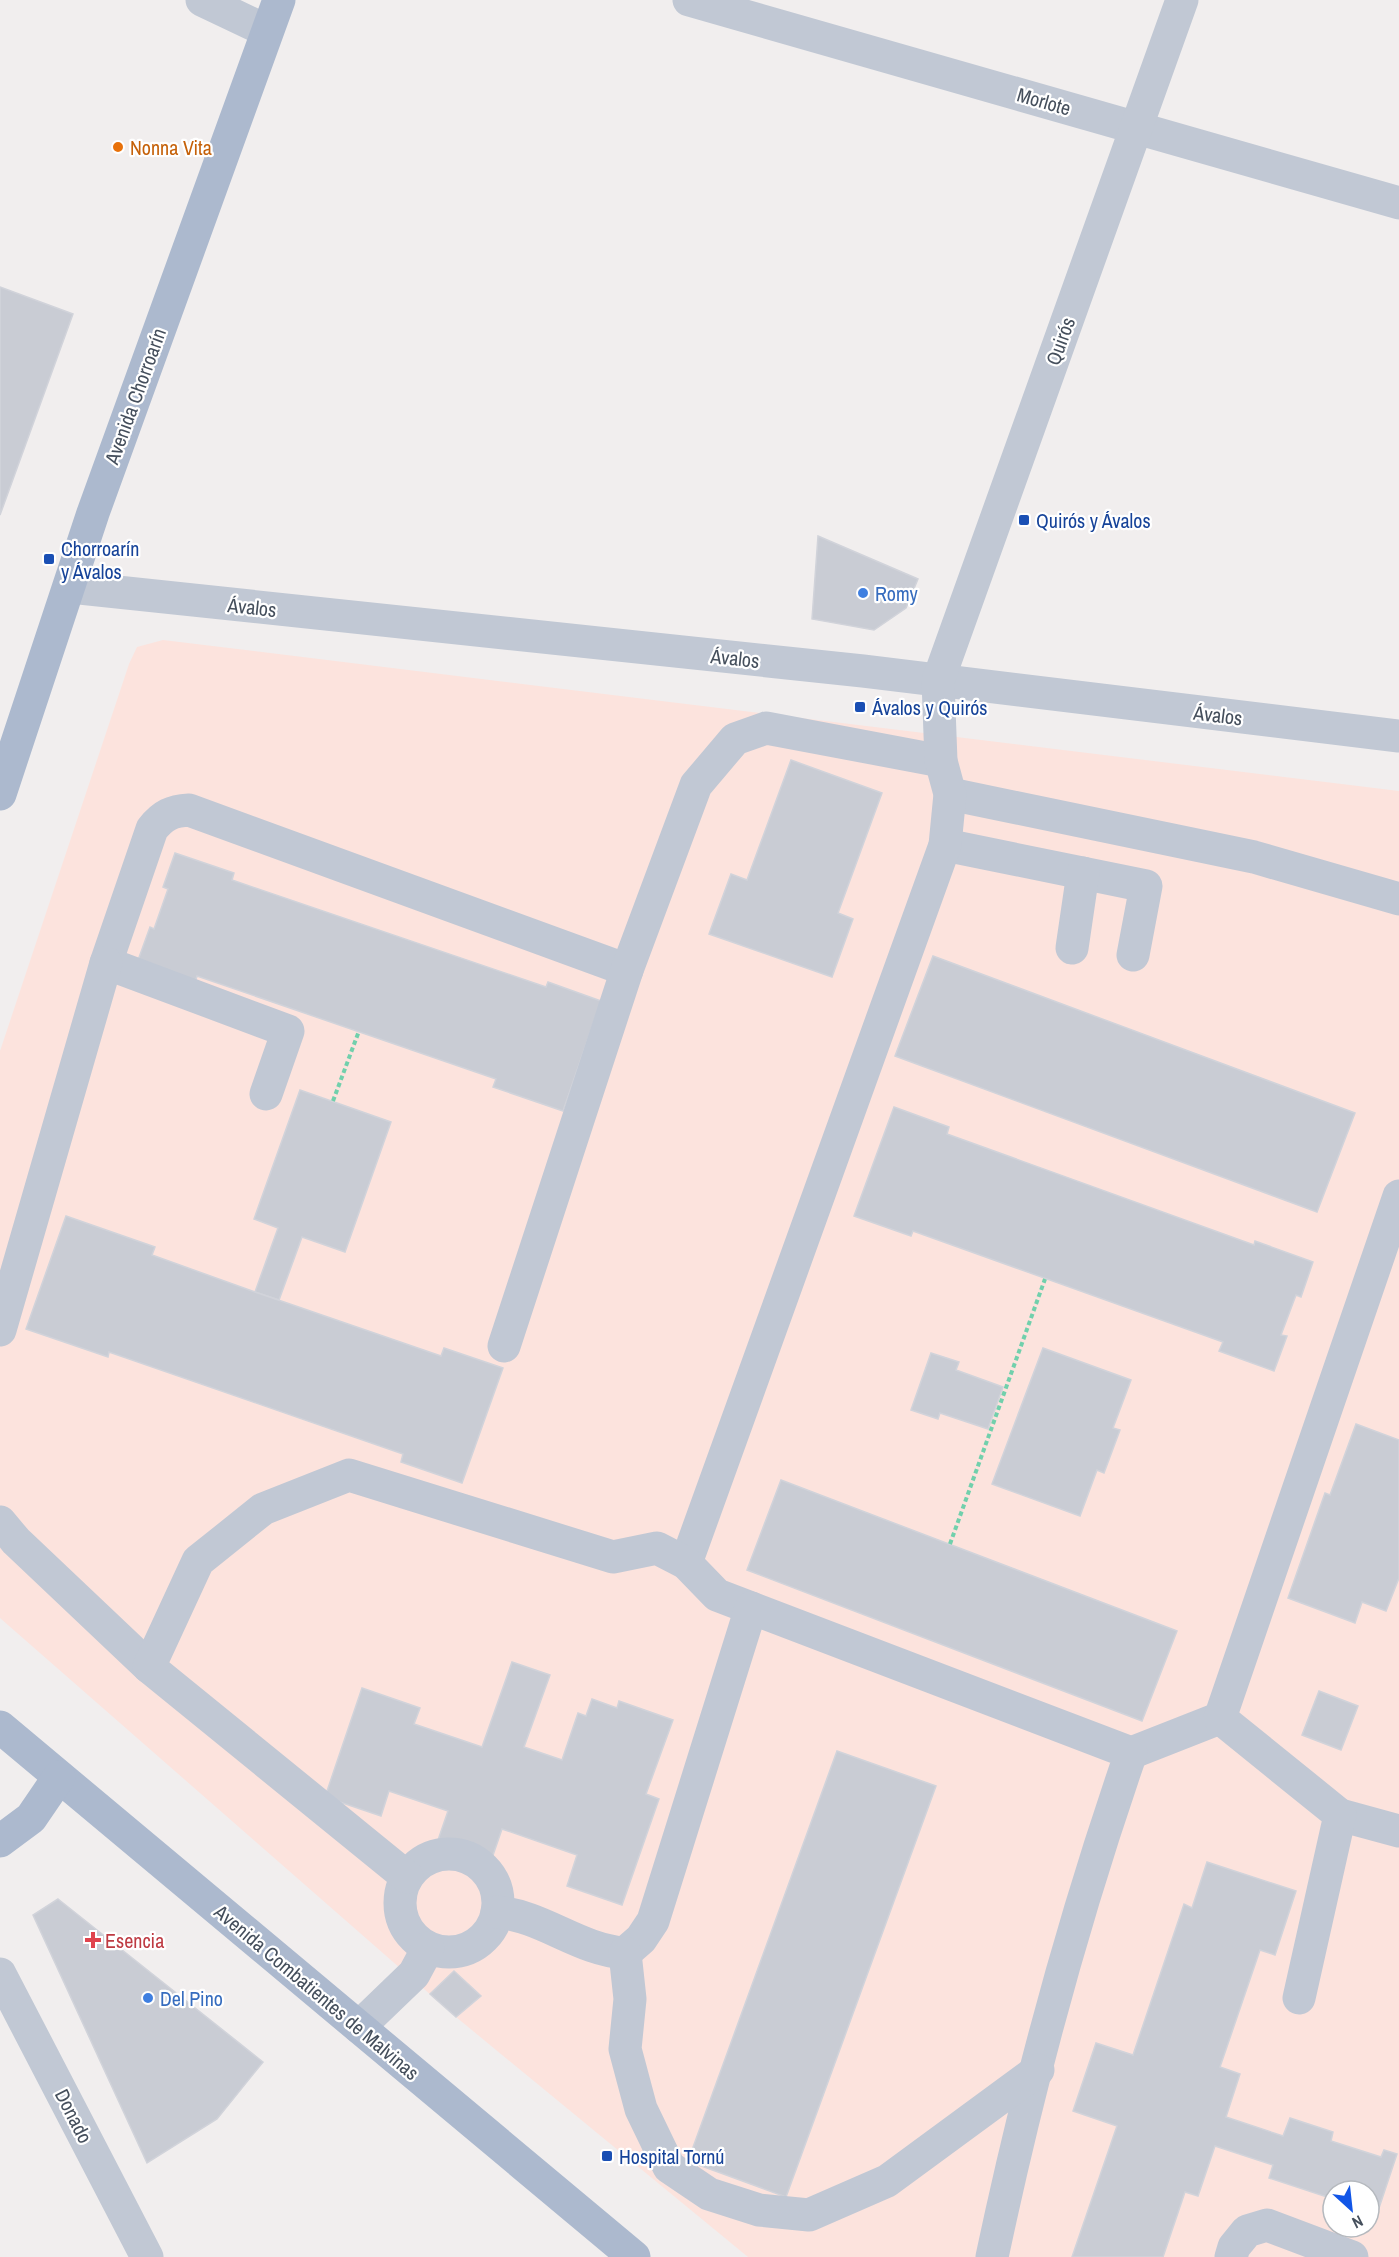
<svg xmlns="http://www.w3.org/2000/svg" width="1399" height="2257" font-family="'Archivo Narrow',sans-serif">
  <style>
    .medical { fill: #fce3dd; fill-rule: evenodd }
    .building { fill: #c9ccd4; stroke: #d1d3da; stroke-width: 1.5 }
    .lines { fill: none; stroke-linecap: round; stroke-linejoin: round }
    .path { stroke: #71d0ac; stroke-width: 4; stroke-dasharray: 4.5 3; stroke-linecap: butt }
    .minor { stroke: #c1c8d4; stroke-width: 33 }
    .major { stroke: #acb9ce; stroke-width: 33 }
    .food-dot { fill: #e8710a; stroke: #fff; stroke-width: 2 }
    .transit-dot { fill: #1a4fb4; stroke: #fff; stroke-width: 2 }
    .shop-dot { fill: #3f7fe0; stroke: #fff; stroke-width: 2 }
    .health-dot { fill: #e0444e; stroke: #fff; stroke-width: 2 }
    .labels { text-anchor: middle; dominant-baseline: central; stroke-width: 4.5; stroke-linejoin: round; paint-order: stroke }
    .street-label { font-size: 20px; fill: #454f5c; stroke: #fff }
    .food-label { font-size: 20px; fill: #c56008; stroke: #fff; text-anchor: start }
    .transit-label { font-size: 20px; fill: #164399; stroke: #fff; text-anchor: start }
    .shop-label { font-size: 20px; fill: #366cbe; stroke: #fff; text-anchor: start }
    .health-label { font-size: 20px; fill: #be3a42; stroke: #fff; text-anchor: start }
  </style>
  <rect width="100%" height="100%" fill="#f1eeee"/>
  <path class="medical" d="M163 640 1399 791V2257H748L456 2017 0 1618V1051L129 664 137 647ZM1333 2191H1369V2227H1333Z"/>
  <g class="building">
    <path d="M0 287 73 314 0 515Z"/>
    <path d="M818 536 918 579 906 608 874 630 812 619Z"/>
    <path d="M791 760 882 793 838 913 853 919 832 977 709 934 731 874 747 880Z"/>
    <path d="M175 853 234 873 232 880 546 987 548 982 601 1001 563 1111 493 1087 496 1079 197 976 195 983 137 963 150 927 154 929 168 889 163 887Z"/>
    <path d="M933 956 1355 1113 1317 1212 895 1056Z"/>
    <path d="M300 1090 391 1122 345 1252 302 1237 279 1300 255 1292 278 1228 254 1219Z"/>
    <path d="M894 1107 949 1127 947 1134 1254 1245 1255 1241 1313 1262 1301 1297 1296 1295 1281 1335 1287 1336 1274 1371 1219 1351 1223 1342 913 1231 911 1236 854 1216Z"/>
    <path d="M66 1216 155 1247 152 1255 255 1292 441 1356 444 1348 503 1368 462 1483 401 1462 403 1454 109 1352 108 1357 26 1329Z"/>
    <path d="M1043 1348 1131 1380 1113 1428 1120 1430 1104 1473 1097 1470 1080 1516 992 1484Z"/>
    <path d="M931 1353 959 1362 956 1370 1003 1387 988 1429 940 1413 938 1419 911 1410Z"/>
    <path d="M1356 1424 1399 1440V1578L1386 1611 1362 1602 1355 1623 1288 1598 1325 1493 1330 1495Z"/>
    <path d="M781 1480 1177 1631 1142 1721 747 1570Z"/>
    <path d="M512 1662 550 1675 524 1747 562 1760 578 1713 586 1716 592 1699 617 1708 619 1701 673 1720 646 1794 659 1799 622 1905 567 1886 577 1855 502 1829 491 1861 437 1843 448 1811 389 1791 381 1816 325 1797 362 1688 420 1708 414 1724 482 1747Z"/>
    <path d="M1319 1691 1358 1706 1341 1750 1302 1735Z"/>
    <path d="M837 1751 936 1786 786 2197 688 2161Z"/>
    <path d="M1207 1862 1296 1891 1275 1955 1260 1950 1220 2067 1240 2074 1226 2117 1283 2136 1290 2118 1333 2132 1331 2141 1381 2157 1384 2150 1397 2154 1377 2214 1369 2211V2191H1333V2199L1269 2178 1273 2165 1215 2146 1198 2196 1185 2192 1163 2257H1072L1117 2126 1073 2111 1096 2043 1133 2055 1184 1904 1192 1908Z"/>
    <path d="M58 1899 263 2062 217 2119 147 2163 33 1915Z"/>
    <path d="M454 1971 481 1996 456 2017 430 1994Z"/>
  </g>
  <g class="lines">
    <g class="path">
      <path d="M333 1101 359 1031"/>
      <path d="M950 1544 1045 1279"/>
    </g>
    <g class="minor">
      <path d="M202 0 267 31"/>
      <path d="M689 0 1399 203"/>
      <path d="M70 587 863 671 1399 736"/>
      <path d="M950 794 1254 857 1399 899"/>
      <path d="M945 845 1146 886 1133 955"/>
      <path d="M1072 948 1083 873"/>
      <path d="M266 1094 288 1031 106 963 152 829C163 815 172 811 189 810L627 970"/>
      <path d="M0 1330 106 963"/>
      <path d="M504 1346 627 970 696 785 735 739 766 728 941 761"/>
      <path d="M0 1522 16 1541 149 1667"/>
      <path d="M686 1563 945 845 950 794 941 761 938 681 1182 0"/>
      <path d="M1131 1753 1220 1718"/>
      <path d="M1340 1815 1399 1831"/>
      <circle cx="449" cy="1903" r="49"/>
      <path d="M407 1877 149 1667 198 1561 263 1509 349 1475 613 1557 657 1548 686 1563 717 1595 751 1608"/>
      <path d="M497 1912C543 1916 579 1950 625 1953L641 1939 653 1921 751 1608 1131 1753C1074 1917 1028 2087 992 2257"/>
      <path d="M625 1953 630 1999 625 2049 641 2109 669 2167 709 2194 759 2210 809 2215 887 2181 1038 2070"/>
      <path d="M0 1974 147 2257"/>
      <path d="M1299 1998 1340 1815 1220 1718 1399 1196"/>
      <path d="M359 2027 414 1974 428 1948"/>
      <path d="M1231 2257 1234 2247 1247 2231 1267 2225 1352 2257"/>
    </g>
    <g class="major">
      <path d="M0 794 93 513 279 0"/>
      <path d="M0 1727 634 2257"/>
      <path d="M0 1841 31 1818 59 1777"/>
    </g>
  </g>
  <circle class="food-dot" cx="118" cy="147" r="6"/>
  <g class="transit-dot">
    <rect x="1018" y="514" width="12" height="12" rx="3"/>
    <rect x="43" y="553" width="12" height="12" rx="3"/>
    <rect x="854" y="701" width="12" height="12" rx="3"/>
    <rect x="601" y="2150" width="12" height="12" rx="3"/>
  </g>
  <g class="shop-dot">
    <circle cx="863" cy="593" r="6"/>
    <circle cx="148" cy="1998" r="6"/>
  </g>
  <path class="health-dot" d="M90 1931h6v6h6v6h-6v6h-6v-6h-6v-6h6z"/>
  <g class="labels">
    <g class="street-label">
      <text transform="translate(1044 101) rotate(16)">Morlote</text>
      <text transform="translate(1060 341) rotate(-70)">Quirós</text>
      <text transform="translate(135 396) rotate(-70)">Avenida Chorroarín</text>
      <text transform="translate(252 607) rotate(6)">Ávalos</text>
      <text transform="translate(735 658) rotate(6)">Ávalos</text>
      <text transform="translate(1218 715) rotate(7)">Ávalos</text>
      <text transform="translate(317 1992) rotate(40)">Avenida Combatientes de Malvinas</text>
      <text transform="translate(74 2116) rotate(63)">Donado</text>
    </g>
    <g class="food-label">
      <text x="130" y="147">Nonna Vita</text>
    </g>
    <g class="transit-label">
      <text x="1036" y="520">Quirós y Ávalos</text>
      <text x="61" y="548">Chorroarín<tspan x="61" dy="23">y Ávalos</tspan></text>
      <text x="872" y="707">Ávalos y Quirós</text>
      <text x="619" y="2156">Hospital Tornú</text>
    </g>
    <g class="shop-label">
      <text x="875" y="593">Romy</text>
      <text x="160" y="1998">Del Pino</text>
    </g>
    <g class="health-label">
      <text x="105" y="1940">Esencia</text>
    </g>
  </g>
  <g transform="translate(1351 2209) rotate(153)"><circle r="28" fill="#ffffff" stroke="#b5b9be" stroke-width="1.5"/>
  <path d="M0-4.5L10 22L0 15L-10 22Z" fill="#1256e7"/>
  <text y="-9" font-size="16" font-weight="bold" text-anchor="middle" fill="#454f5c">N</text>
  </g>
</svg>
